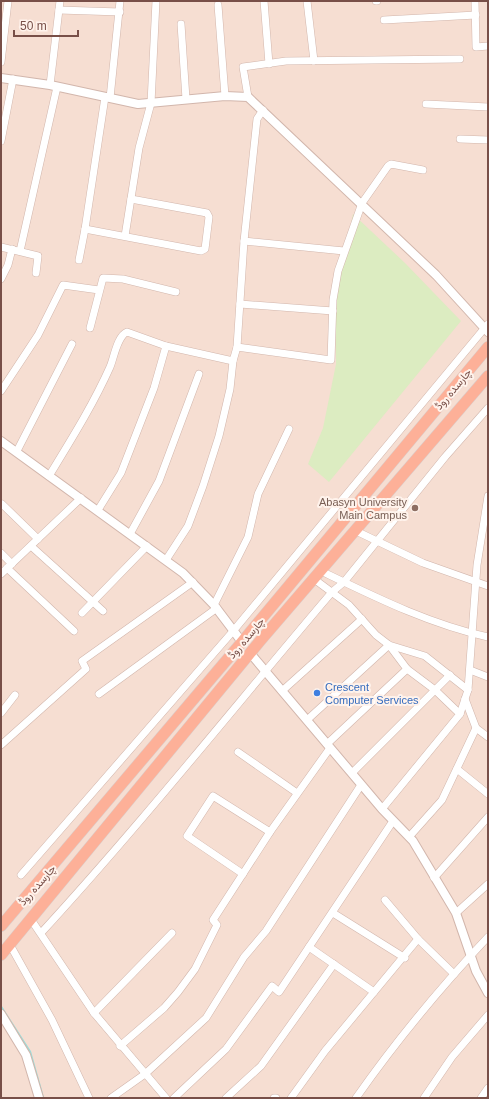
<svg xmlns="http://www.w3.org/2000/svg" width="489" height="1099" font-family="Arial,Vazirmatn,sans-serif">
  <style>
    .residential { fill: #f6ded2 }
    .green { fill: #dcecc1 }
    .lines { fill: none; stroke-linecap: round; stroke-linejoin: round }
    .stream { stroke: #9ddbd8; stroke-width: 2.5 }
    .minor-casing { stroke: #d2b6ac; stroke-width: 8 }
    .tertiary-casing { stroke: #d2b6ac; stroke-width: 10 }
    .trunk-casing { stroke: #d9cecc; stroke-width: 12 }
    .minor { stroke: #fff; stroke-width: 7 }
    .tertiary { stroke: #fff; stroke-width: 8 }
    .trunk { stroke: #fdb098; stroke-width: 11 }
    .education-dot { fill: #8d6e63; stroke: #fff3ec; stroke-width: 1.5 }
    .shop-dot { fill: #3f7fe0; stroke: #fff3ec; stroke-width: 1.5 }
    .labels { text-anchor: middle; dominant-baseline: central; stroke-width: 4; stroke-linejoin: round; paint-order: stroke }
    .street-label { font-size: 11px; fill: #784f48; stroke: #fff3ec }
    .education-label { font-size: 11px; fill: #785e54; stroke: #fff3ec; text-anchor: end }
    .shop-label { font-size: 11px; fill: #366cbe; stroke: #fff3ec; text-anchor: start }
  </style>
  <rect width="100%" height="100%" fill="#feeee4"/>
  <rect class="residential" x="1" y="1" width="487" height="1097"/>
  <path class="green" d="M353 214 405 263 461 321 329 482 308 464 323 428 336 364 335 298Z"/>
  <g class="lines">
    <path class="stream" d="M1 1007 30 1052 43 1098"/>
    <defs>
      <g id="minor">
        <path d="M264 1 269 64"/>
        <path d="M307 1 314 61"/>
        <path d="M376 1H377"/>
        <path d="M475 1 476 47 488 46"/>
        <path d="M218 5 225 96"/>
        <path d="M59 10 120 12"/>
        <path d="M384 20 476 15"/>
        <path d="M181 24 186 99"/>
        <path d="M1 62 8 1"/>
        <path d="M50 85 60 1"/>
        <path d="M248 97 243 67 286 61 460 59"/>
        <path d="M110 98 120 1"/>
        <path d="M426 104 488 107"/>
        <path d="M460 139 488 140"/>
        <path d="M1 141 13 79"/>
        <path d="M85 229 201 251 205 249 209 217 207 213 131 199"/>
        <path d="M125 236 139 148 151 103 156 1"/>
        <path d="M244 241 344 251"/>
        <path d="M1 247 38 256 36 273"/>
        <path d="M20 251 57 87"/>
        <path d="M79 260 85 229 105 97"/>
        <path d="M1 279 8 265 12 249"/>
        <path d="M240 304 333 311"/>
        <path d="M90 328 103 278 123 279 176 292"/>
        <path d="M237 347 244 241 257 119 263 110"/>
        <path d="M1 391 38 335 63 285 99 290"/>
        <path d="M17 451 72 344"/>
        <path d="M49 476C71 440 93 405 110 367 114 358 117 336 127 332L166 346"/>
        <path d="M2 504 38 539"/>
        <path d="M98 510 121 473 154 388 166 346 233 361 237 347 331 360 333 300 338 271 362 203 388 166 391 164 423 170"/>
        <path d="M356 531 423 563 488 586"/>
        <path d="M130 534 159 481 199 374"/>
        <path d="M31 546 103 611"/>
        <path d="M1 553 12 564"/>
        <path d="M166 560 188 526 203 486 219 436 230 389 233 361"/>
        <path d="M7 568 74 631"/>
        <path d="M321 571C375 597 429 624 488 637"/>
        <path d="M1 574 81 498"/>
        <path d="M314 579 349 605 376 635 389 645 425 656 468 690"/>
        <path d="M214 605 248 537 258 494 289 429"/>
        <path d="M82 613 147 546"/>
        <path d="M470 670 488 677"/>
        <path d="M282 691 362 619"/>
        <path d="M99 694 217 608"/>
        <path d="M1 713 15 695"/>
        <path d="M460 714 468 690 477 565 488 496"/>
        <path d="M307 720 389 645 407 669 327 744"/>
        <path d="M476 728 488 737"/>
        <path d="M1 745 86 669 82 661 193 582"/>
        <path d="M238 752 297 793"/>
        <path d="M457 769 488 794"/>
        <path d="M352 773 450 675"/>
        <path d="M382 809 460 714 435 690 407 669"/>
        <path d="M409 837 442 800 476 728 465 699"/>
        <path d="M243 874 187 836 213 796 270 832"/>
        <path d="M21 875 234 630 488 324"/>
        <path d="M434 878 488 817"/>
        <path d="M385 900 418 939 454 974"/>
        <path d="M333 913 405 958"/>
        <path d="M456 913 488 884"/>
        <path d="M30 918 94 1013 166 1098"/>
        <path d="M41 933C142 823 235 706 332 592L344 582 445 457 488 408"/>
        <path d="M9 943 52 1020 89 1098"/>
        <path d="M309 947 374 992"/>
        <path d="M94 1013 172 933"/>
        <path d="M120 1046 164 1008 178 992 195 969 217 925 213 920 270 832 330 748"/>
        <path d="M111 1098 145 1074 206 1018 244 957 266 931 361 785"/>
        <path d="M174 1098 226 1049 272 986 279 992 393 821"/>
        <path d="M226 1098 261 1066 334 964"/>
        <path d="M274 1098H276"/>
        <path d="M291 1098 325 1051 418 939"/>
        <path d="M356 1098C396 1041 440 988 488 937"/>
        <path d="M424 1098 452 1057 488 1015"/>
        <path d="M481 1098 488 1088"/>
      </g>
      <g id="tertiary">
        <path d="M1 78 50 85 138 104 225 96 248 97 436 275 488 332"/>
        <path d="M1 441 183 573 214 605 242 642"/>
        <path d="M250 653 382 809 413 841 456 913 476 971 488 993"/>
        <path d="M1 1014 26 1055 39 1098"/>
      </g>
      <g id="trunk">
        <path d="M1 926 242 642 488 347"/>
        <path d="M1 955 260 641 488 376"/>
      </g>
    </defs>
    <use href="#minor" class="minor-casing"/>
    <use href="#tertiary" class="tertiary-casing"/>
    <use href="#trunk" class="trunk-casing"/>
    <use href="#minor" class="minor"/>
    <use href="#tertiary" class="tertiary"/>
    <use href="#trunk" class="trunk"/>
  </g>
  <circle class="education-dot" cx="415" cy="508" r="4"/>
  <circle class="shop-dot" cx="317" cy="693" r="4"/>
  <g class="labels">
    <g class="street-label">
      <text transform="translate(453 389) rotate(-50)">چارسدہ روڈ</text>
      <text transform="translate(246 638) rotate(-50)">چارسدہ روڈ</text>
      <text transform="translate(37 885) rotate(-49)">چارسدہ روڈ</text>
    </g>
    <g class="education-label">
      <text x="407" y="502">Abasyn University<tspan x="407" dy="13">Main Campus</tspan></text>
    </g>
    <g class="shop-label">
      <text x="325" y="687">Crescent<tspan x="325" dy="13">Computer Services</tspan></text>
    </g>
  </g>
  <rect width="489" height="1099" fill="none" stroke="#784f48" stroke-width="4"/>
  <path d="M14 30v6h64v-6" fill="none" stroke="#784f48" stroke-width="2"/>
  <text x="20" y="30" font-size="12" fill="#784f48" stroke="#fff3ec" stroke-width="3" paint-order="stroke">50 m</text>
</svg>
